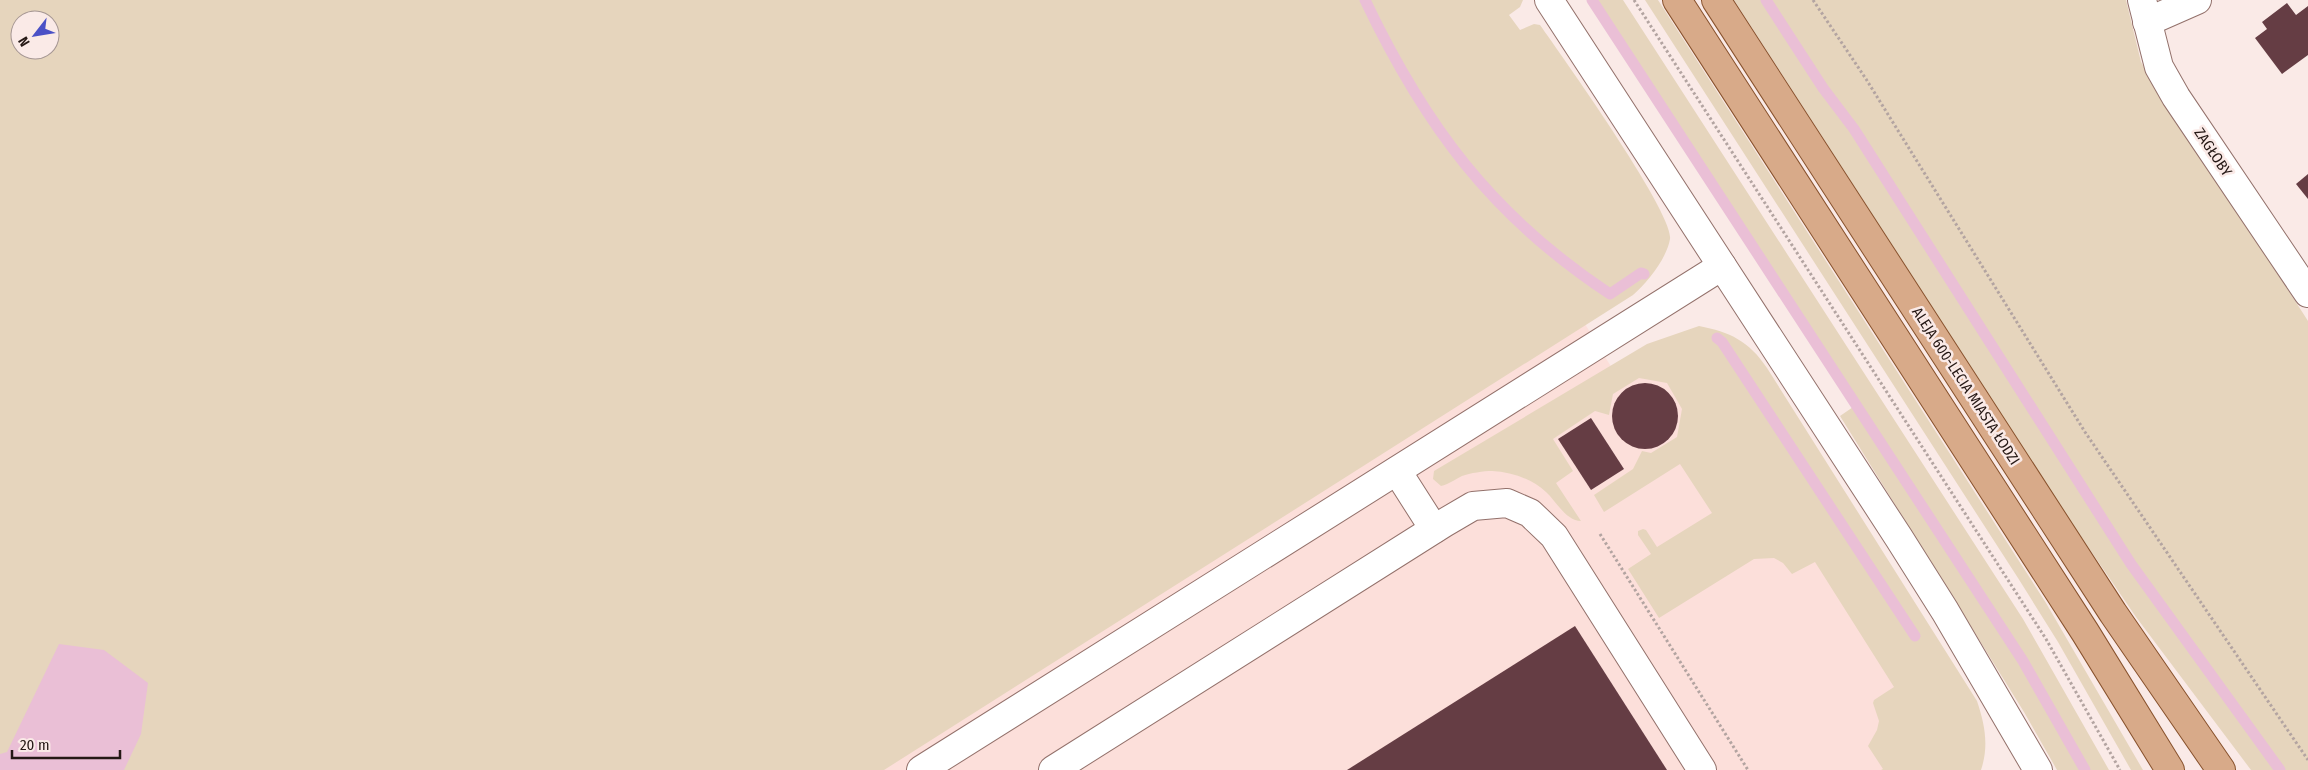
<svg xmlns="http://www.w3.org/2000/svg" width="2308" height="770" font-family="'Fira Sans Condensed',sans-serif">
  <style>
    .built { fill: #fcdfda }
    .green { fill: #e6d5bd; fill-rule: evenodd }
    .water { fill: #eabfd6 }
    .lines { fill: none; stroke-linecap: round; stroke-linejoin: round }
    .stream { stroke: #eabfd6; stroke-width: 11 }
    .building { fill: #653d44 }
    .minor-casing { stroke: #93716b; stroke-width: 30 }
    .major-casing { stroke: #88522d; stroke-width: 30 }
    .path { stroke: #b3a4a1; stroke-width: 3; stroke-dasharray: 2.5 2.5; stroke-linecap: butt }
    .minor { stroke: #fff; stroke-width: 28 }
    .major { stroke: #d8aa89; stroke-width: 28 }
    .labels { text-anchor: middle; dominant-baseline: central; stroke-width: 5; stroke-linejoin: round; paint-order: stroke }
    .street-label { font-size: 15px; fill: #251815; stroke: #faeae7 }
  </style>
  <rect width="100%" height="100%" fill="#faeae7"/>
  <path class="built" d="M1574 306 1618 378 1745 353 1932 770H840Z"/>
  <g class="green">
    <path d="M0 0H1523L1520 7 1509 15 1520 30 1534 24 1540 25C1561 55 1674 213 1670 239 1667 258 1647 283 1633 295L884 770H0ZM20 20H50V50H20Z"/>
    <path d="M1595 0H1623L2023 619 2109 770H2057L2024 712 1840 416 1859 403Z"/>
    <path d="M1645 0H1658L2046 603 2143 770H2131L2058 642 2018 578Z"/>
    <path d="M1734 0H2126L2141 62 2157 90 2216 178 2308 321V770H2251L2136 617 2071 522Z"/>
    <path d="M1699 326C1730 332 1749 341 1767 368L1977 701C1985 725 1989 746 1981 770H1881L1883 769 1868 746 1877 730 1879 721 1873 703 1874 700 1894 687 1815 562 1792 574 1783 563 1774 558 1754 559 1659 618 1628 569 1651 554 1638 535V531L1643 529 1646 530 1657 547 1712 513 1680 464 1604 512 1594 495 1633 469 1642 451 1651 453 1677 437 1682 409 1667 383 1639 378 1613 394 1609 415 1595 411 1553 439 1573 471 1556 483 1581 521C1566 521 1556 501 1546 492 1532 479 1512 472 1492 471 1484 471 1470 473 1462 476 1454 480 1449 484 1441 486L1433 479 1434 471 1647 344Z"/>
  </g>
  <path class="water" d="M59 644 104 650 148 683 141 734 124 770H0V754L7 752Z"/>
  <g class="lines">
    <g class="stream">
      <path d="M1365 0C1425 126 1492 216 1610 294L1641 273 1644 274"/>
      <path d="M1592 0 2023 661 2085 770"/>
      <path d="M1766 0 1823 88 1854 129 2131 564 2280 770"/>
      <path d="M1717 338 1722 342 1915 636"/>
    </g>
  </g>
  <g class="building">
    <path d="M2287 3 2296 15 2308 6V55L2282 74 2255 38 2267 29 2262 22Z"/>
    <path d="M2308 174V199L2296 184Z"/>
    <circle cx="1645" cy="416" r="33"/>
    <path d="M1591 418 1624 469 1591 490 1558 439Z"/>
    <path d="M1575 626 1667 770H1347Z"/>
  </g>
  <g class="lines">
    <defs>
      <g id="minor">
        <path d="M1549 0 1899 538 1945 611 2038 770"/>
        <path d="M2142 0 2159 67 2176 97 2308 293"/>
        <path d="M2147 22 2197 0"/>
        <path d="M1397 471 1434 529"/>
        <path d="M921 770 1722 266"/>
        <path d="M1053 770 1444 523 1473 506 1507 503 1530 513 1554 536 1702 770"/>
      </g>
      <g id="major">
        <path d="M1677 0 2085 632 2170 770"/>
        <path d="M1716 0 2113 613 2221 770"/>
      </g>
    </defs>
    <use href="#minor" class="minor-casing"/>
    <use href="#major" class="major-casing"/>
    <g class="path">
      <path d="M1634 0 2046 639 2120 770"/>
      <path d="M1813 0 1866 79 2085 432 2308 760"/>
      <path d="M1600 534 1748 770"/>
    </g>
    <use href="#minor" class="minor"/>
    <use href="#major" class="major"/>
  </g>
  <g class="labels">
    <g class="street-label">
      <text transform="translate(2213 152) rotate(56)">ZAGŁOBY</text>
      <text transform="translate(1966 386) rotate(57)">ALEJA 600-LECIA MIASTA ŁODZI</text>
    </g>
  </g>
  <g transform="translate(35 35) rotate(239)"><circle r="24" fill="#faeae7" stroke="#a59693"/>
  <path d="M0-4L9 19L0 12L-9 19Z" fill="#4a50c6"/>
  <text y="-8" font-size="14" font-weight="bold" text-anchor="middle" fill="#251815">N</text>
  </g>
  <path d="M12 750v8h108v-8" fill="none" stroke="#251815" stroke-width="2.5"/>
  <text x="20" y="750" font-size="15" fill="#251815" stroke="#faeae7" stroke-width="4" paint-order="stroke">20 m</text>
</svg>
